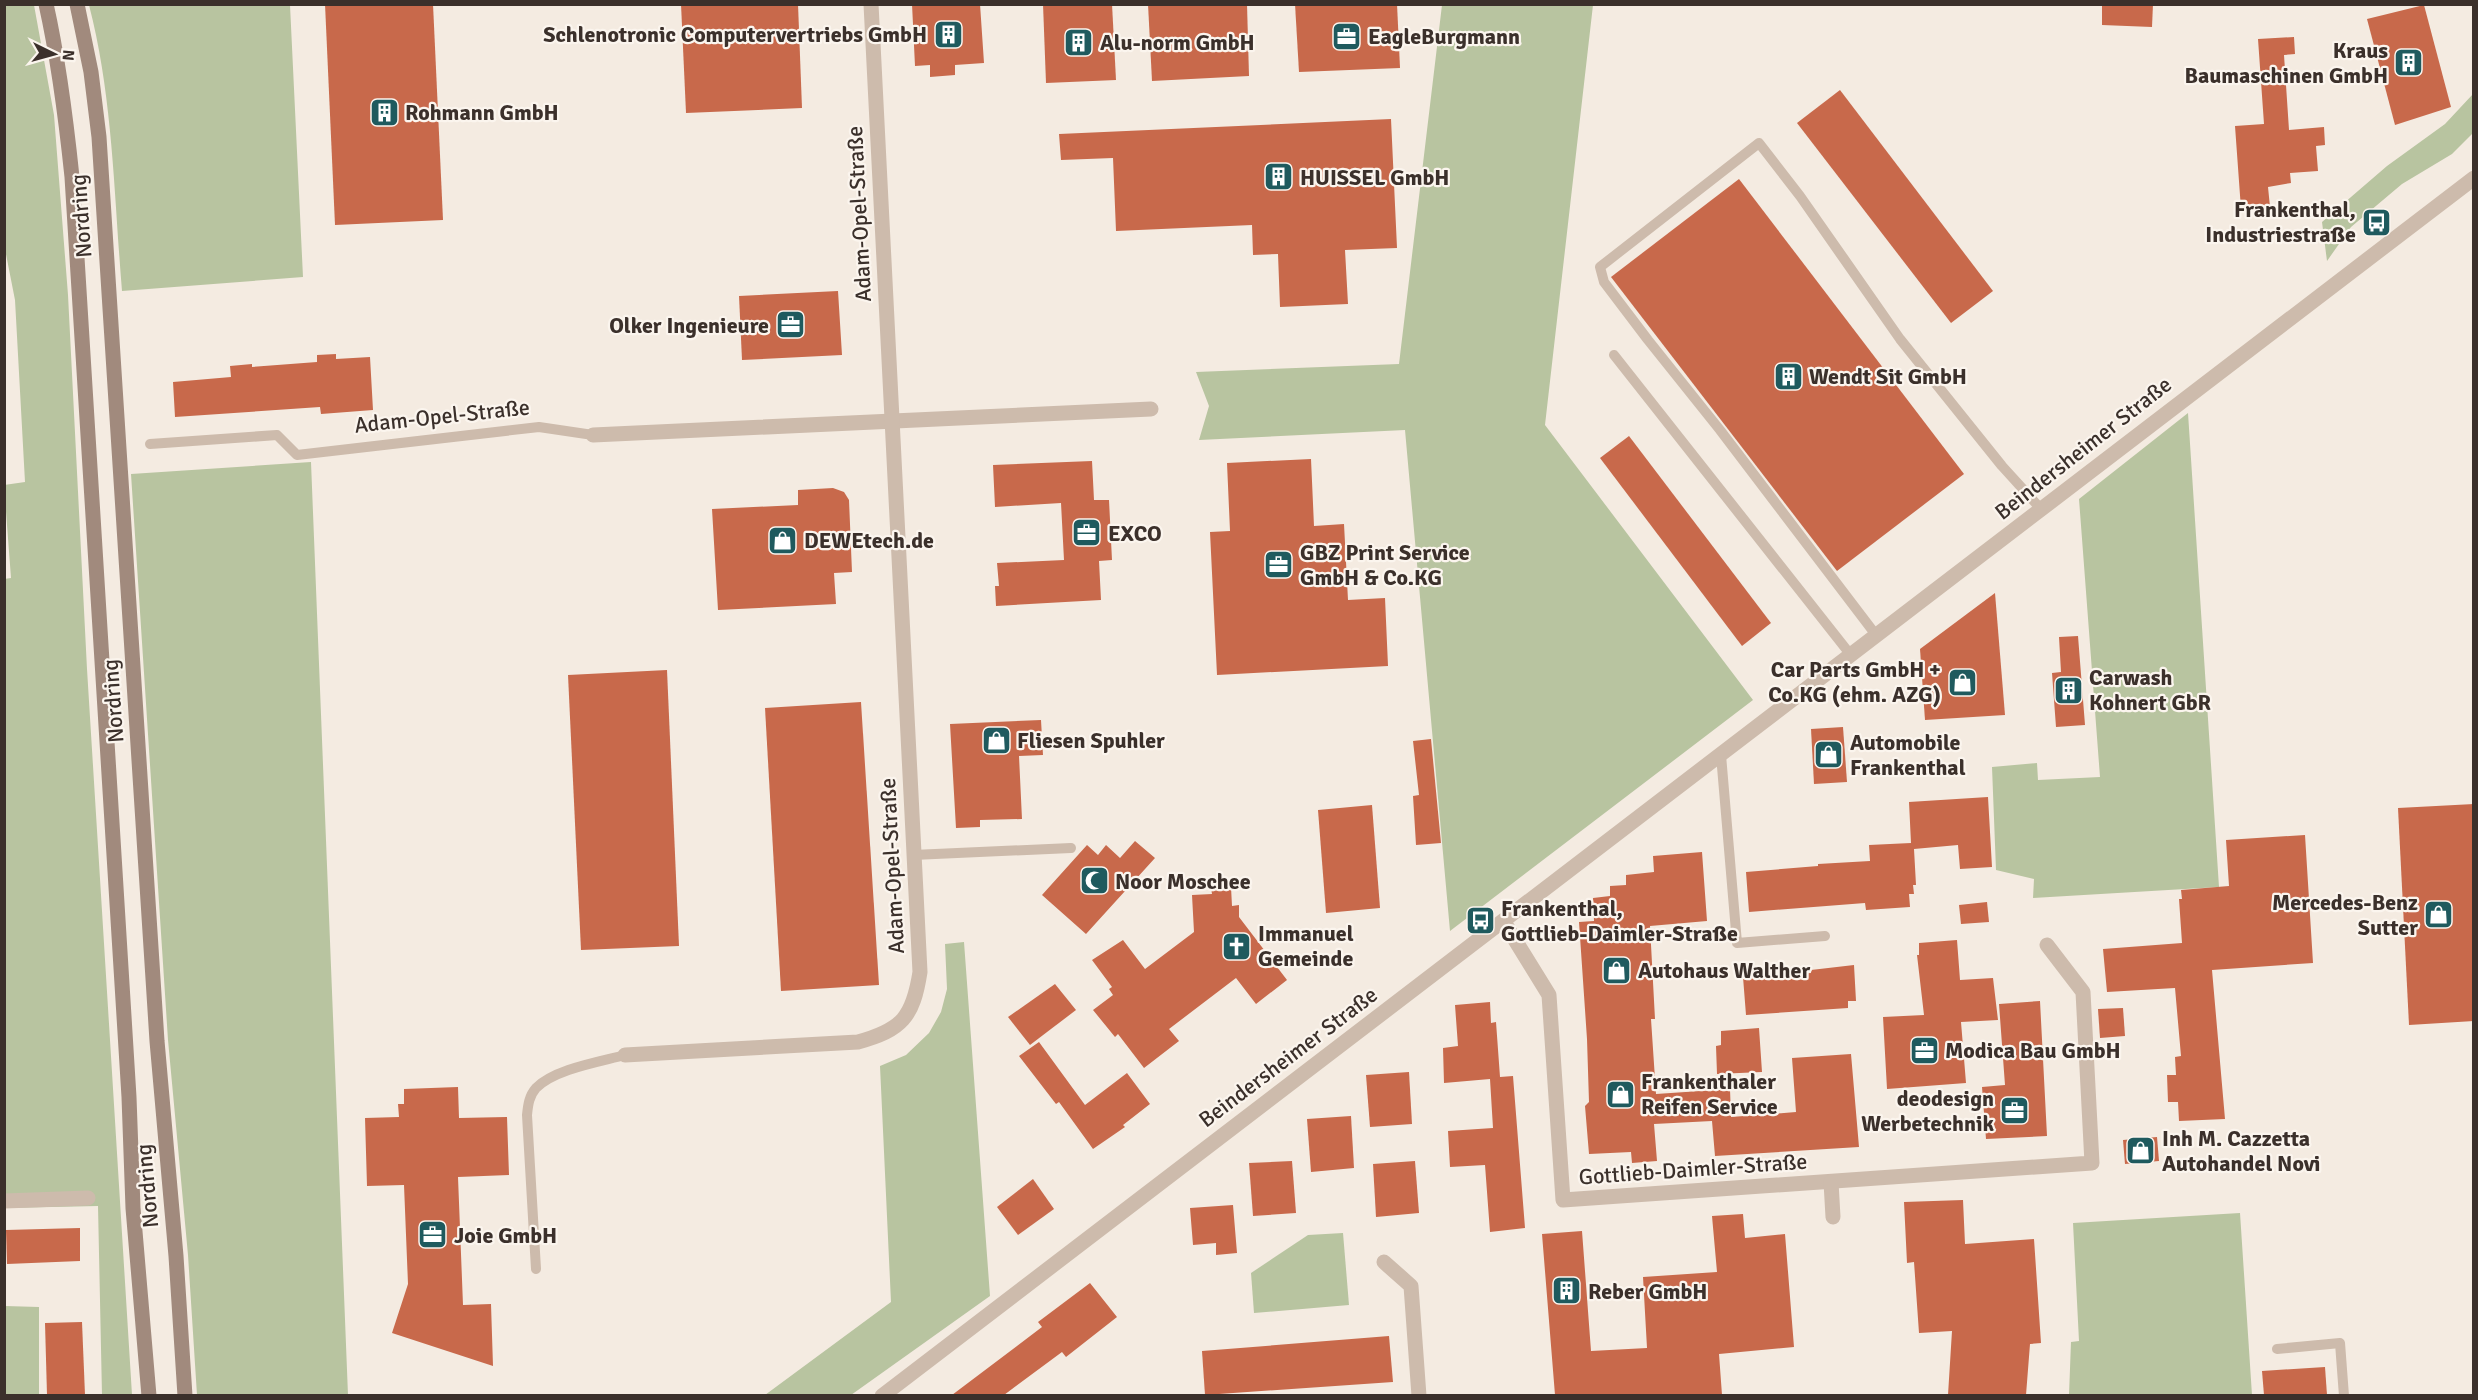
<svg xmlns="http://www.w3.org/2000/svg" width="2478" height="1400" font-family="Signika,sans-serif">
  <style>
    .green { fill: #b8c4a0 }
    .building { fill: #c8694b }
    .lines { fill: none; stroke-linecap: round; stroke-linejoin: round }
    .service { stroke: #cdbbac; stroke-width: 10 }
    .minor { stroke: #cdbbac; stroke-width: 15 }
    .tertiary { stroke: #cdbbac; stroke-width: 15 }
    .secondary { stroke: #a18a7d; stroke-width: 15 }
    .labels { text-anchor: middle; dominant-baseline: central; stroke-width: 4.5; stroke-linejoin: round; paint-order: stroke }
    .poi-label { font-size: 22px; font-weight: bold; fill: #3b302b; stroke: #fbf5ee; text-anchor: start }
    .street-label { font-size: 22px; fill: #3b302b; stroke: #fbf5ee }
  </style>
  <rect width="100%" height="100%" fill="#f4ebe1"/>
  <g class="green">
    <path d="M4 5H34L54 115 68 295 87 669 132 1395H102L98 1206 5 1208 4 579 11 578 4 485 25 482 15 300 4 244Z"/>
    <path d="M89 5H290L303 277 122 291C114 196 113 97 89 5Z"/>
    <path d="M1442 5H1593L1545 425 1753 700 1450 931 1405 430 1199 440 1209 406 1196 372 1399 364Z"/>
    <path d="M2473 94V133L2452 154 2402 184 2351 227 2327 261 2322 222 2387 166 2445 124Z"/>
    <path d="M2188 413 2219 887 2033 898 2034 879 1996 870 1992 767 2037 763 2038 780 2100 777 2079 499Z"/>
    <path d="M311 462 348 1395H197L188 1255 168 1040 131 474Z"/>
    <path d="M964 942 990 1296 851 1395H765L891 1302 880 1066 906 1055 929 1033 941 1012 947 989 945 944Z"/>
    <path d="M2240 1213 2252 1395H2069L2071 1342 2079 1341 2073 1223Z"/>
    <path d="M1343 1233 1349 1305 1254 1313 1251 1273 1308 1235Z"/>
    <path d="M5 1306 39 1307V1395H5Z"/>
  </g>
  <g class="building">
    <path d="M325 4H433L443 220 335 225Z"/>
    <path d="M681 4H798L802 108 686 113Z"/>
    <path d="M912 4H980L984 63 955 65V75L930 77V65L915 66Z"/>
    <path d="M1043 4H1112L1116 80 1046 83Z"/>
    <path d="M1148 4H1247L1249 76 1152 81Z"/>
    <path d="M1295 4H1397L1400 68 1299 72Z"/>
    <path d="M2102 4H2153L2152 27 2102 25Z"/>
    <path d="M2424 5 2451 107 2395 125 2367 19Z"/>
    <path d="M2294 37 2295 54 2284 55 2289 130 2324 127 2325 145 2316 146 2318 171 2290 173 2291 183 2268 187 2270 207 2241 209 2235 126 2264 124 2258 39Z"/>
    <path d="M1840 90 1993 291 1951 323 1797 123Z"/>
    <path d="M1391 119 1397 248 1345 250 1348 304 1280 307 1278 254 1253 255 1252 225 1116 231 1113 158 1061 160 1059 134Z"/>
    <path d="M1739 179 1964 474 1837 571 1611 277Z"/>
    <path d="M838 291 842 355 742 360 739 296Z"/>
    <path d="M336 354V359L370 357 373 410 321 414 320 407 175 417 173 382 231 377 230 366 252 364V367L317 362V355Z"/>
    <path d="M1629 436 1771 623 1742 646 1600 458Z"/>
    <path d="M1311 459 1314 526 1344 524 1348 600 1385 598 1388 666 1217 675 1210 532 1230 531 1227 463Z"/>
    <path d="M1092 461 1094 500H1109L1112 560 1099 561 1101 600 996 606 995 586H999L997 563 1064 560 1061 503 995 507 993 465Z"/>
    <path d="M833 488 844 492 849 500 852 572 834 573 836 604 718 610 712 509 798 505V490Z"/>
    <path d="M1995 593 2005 715 1925 720 1920 649Z"/>
    <path d="M2078 636 2085 725 2056 727 2052 673 2061 672 2059 637Z"/>
    <path d="M667 670 679 946 581 950 568 675Z"/>
    <path d="M861 702 879 985 781 991 765 708Z"/>
    <path d="M1041 720 1043 755 1019 756 1022 819 980 820V827L956 828 950 724Z"/>
    <path d="M1843 727 1847 782 1814 784 1811 729Z"/>
    <path d="M1431 739 1441 843 1416 845 1413 796 1419 795 1413 741Z"/>
    <path d="M1988 797 1992 867 1960 869 1958 845 1914 849 1916 885H1913L1914 894H1909L1910 907 1866 910 1865 903 1749 912 1746 872 1818 866V864L1870 861 1869 845 1911 843 1909 802Z"/>
    <path d="M2474 804V1021L2409 1025 2398 808Z"/>
    <path d="M1372 805 1380 908 1326 913 1318 810Z"/>
    <path d="M2305 835 2313 963 2212 970 2225 1119 2179 1121 2178 1102H2168L2167 1075H2176L2175 1057 2181 1056 2175 988 2107 992 2103 949 2182 943 2179 899H2182L2181 890 2229 886 2226 840Z"/>
    <path d="M1135 841 1155 858 1086 934 1042 895 1087 845 1098 855 1106 845 1120 858Z"/>
    <path d="M1702 852 1707 921 1650 926 1655 1019H1651L1656 1094 1730 1089 1731 1117 1796 1112 1792 1058 1851 1054 1859 1147 1715 1156 1712 1121 1654 1124 1657 1161 1632 1163 1631 1152 1589 1154 1585 1106 1589 1102 1587 1039 1579 922 1594 921 1593 898 1610 896V886L1626 885V875L1654 872 1653 856Z"/>
    <path d="M1231 887 1232 906 1239 905V917L1287 980 1256 1004 1236 978 1169 1029 1179 1041 1144 1068 1118 1034 1115 1037 1093 1010 1113 995 1109 989 1112 987 1092 960 1123 940 1145 969 1194 932 1192 895 1212 894 1211 888Z"/>
    <path d="M1987 902 1989 922 1961 924 1959 905Z"/>
    <path d="M1957 940 1960 980 1993 978 1998 1020 1961 1022 1966 1083 1887 1089 1883 1017 1924 1015 1917 955H1919V943Z"/>
    <path d="M1854 965 1856 1001H1848V1008L1746 1015 1743 977 1811 973V970Z"/>
    <path d="M1055 984 1076 1010 1030 1045 1008 1017Z"/>
    <path d="M2040 1001 2047 1136 1986 1139 1982 1087 2005 1085 1999 1004Z"/>
    <path d="M1490 1002 1491 1023 1496 1022 1500 1077 1513 1076 1525 1228 1490 1232 1485 1165 1450 1167 1448 1131 1493 1128 1490 1079 1444 1083 1443 1048 1458 1046 1455 1005Z"/>
    <path d="M2123 1008 2125 1036 2100 1038 2098 1009Z"/>
    <path d="M1759 1028 1762 1072 1717 1074 1716 1046 1721 1045V1031Z"/>
    <path d="M1039 1042 1085 1105 1127 1073 1150 1104 1123 1125 1125 1127 1093 1149 1059 1102 1056 1104 1019 1056Z"/>
    <path d="M1409 1072 1412 1124 1370 1127 1366 1075Z"/>
    <path d="M458 1087 459 1118 507 1117 509 1175 458 1177 463 1305 491 1304 493 1366 392 1333 408 1284 404 1185 367 1186 365 1118 399 1117 398 1104H404V1089Z"/>
    <path d="M1351 1116 1354 1168 1311 1172 1307 1119Z"/>
    <path d="M2157 1137 2159 1161 2125 1164 2123 1140Z"/>
    <path d="M1292 1161 1296 1213 1253 1216 1249 1163Z"/>
    <path d="M1415 1161 1419 1213 1376 1217 1373 1164Z"/>
    <path d="M1033 1179 1054 1209 1018 1235 997 1207Z"/>
    <path d="M1963 1200 1965 1244 2034 1239 2041 1343 2030 1344 2026 1395H1948L1952 1331 1919 1333 1914 1262 1907 1263 1904 1202Z"/>
    <path d="M1233 1205 1237 1253 1216 1255V1243L1193 1245 1190 1208Z"/>
    <path d="M1743 1214 1745 1238 1785 1234 1794 1347 1719 1354 1722 1395H1555L1542 1234 1582 1231 1591 1351 1647 1348 1643 1277 1717 1272 1712 1216Z"/>
    <path d="M80 1228V1261L7 1264 6 1230Z"/>
    <path d="M1090 1283 1117 1317 1066 1357 1062 1352 1004 1395H952L1042 1327 1038 1322Z"/>
    <path d="M82 1322 85 1395H47L45 1323Z"/>
    <path d="M1389 1336 1393 1382 1205 1395 1202 1351Z"/>
    <path d="M2325 1367 2327 1395H2264L2262 1371Z"/>
  </g>
  <g class="lines">
    <g class="service">
      <path d="M1614 355 1850 654"/>
      <path d="M150 444 277 435 297 455 539 427 593 435"/>
      <path d="M1876 635 1720 430 1648 340 1604 282 1600 267 1759 143 1800 196 1900 339 2002 466 2041 509"/>
      <path d="M1721 755 1737 943 1825 936"/>
      <path d="M913 855 1071 848"/>
      <path d="M536 1269 527 1115C528 1105 529 1096 536 1088 555 1069 599 1062 625 1055"/>
      <path d="M2277 1349 2340 1343 2344 1396"/>
    </g>
    <g class="minor">
      <path d="M593 435 1151 409"/>
      <path d="M1504 922 1549 995 1563 1200 2092 1163 2083 992 2047 945"/>
      <path d="M625 1055 858 1042C902 1030 913 1017 920 972L871 4"/>
      <path d="M1831 1182 1833 1217"/>
      <path d="M4 1201 88 1198"/>
      <path d="M1384 1262 1411 1286 1419 1396"/>
    </g>
    <path class="tertiary" d="M882 1396 2474 178"/>
    <g class="secondary">
      <path d="M46 4C59 62 66 119 72 177L129 1097 133 1208 149 1396"/>
      <path d="M77 4 91 72 99 137 157 1041 176 1256 185 1396"/>
    </g>
  </g>
  <defs>
    <symbol id="building-square" viewBox="-11 -11 22 22"><rect x="-9" y="-9" width="18" height="18" rx="4" fill="#1f5a5e" stroke="#fbf5ee"/><path d="M-4-6H4V6H1V3H-1V6H-4ZM-2.5-4.3h1.7v1.8h-1.7ZM.8-4.3h1.7v1.8H.8ZM-2.5-1h1.7V.8h-1.7ZM.8-1h1.7V.8H.8Z" fill="#fff"/></symbol>
    <symbol id="office-square" viewBox="-11 -11 22 22"><rect x="-9" y="-9" width="18" height="18" rx="4" fill="#1f5a5e" stroke="#fbf5ee"/><path d="M-6-3h4V-5.5h4V-3h4V5H-6ZM-1-4.5V-3h2v-1.5ZM-6 0V1H6V0Z" fill="#fff"/></symbol>
    <symbol id="bus-square" viewBox="-11 -11 22 22"><rect x="-9" y="-9" width="18" height="18" rx="4" fill="#1f5a5e" stroke="#fbf5ee"/><path d="M-5-6H5V4H4V6H2V4H-2V6H-4V4H-5ZM-3.5-4V0h7V-4ZM-3.5 1.2v1.5H-2V1.2ZM2 1.2v1.5H3.5V1.2Z" fill="#fff"/></symbol>
    <symbol id="shop-square" viewBox="-11 -11 22 22"><rect x="-9" y="-9" width="18" height="18" rx="4" fill="#1f5a5e" stroke="#fbf5ee"/><path d="M-5-2.5h2.3a2.7 3.5 0 0 1 5.4 0H5L5.5 6h-11ZM-1.5-2.5h3a1.5 2.3 0 0 0-3 0Z" fill="#fff"/></symbol>
    <symbol id="mosque-square" viewBox="-11 -11 22 22"><rect x="-9" y="-9" width="18" height="18" rx="4" fill="#1f5a5e" stroke="#fbf5ee"/><path d="M3.5-4.9A6 6 0 1 0 3.5 4.9A5 5 0 1 1 3.5-4.9Z" fill="#fff"/></symbol>
    <symbol id="church-square" viewBox="-11 -11 22 22"><rect x="-9" y="-9" width="18" height="18" rx="4" fill="#1f5a5e" stroke="#fbf5ee"/><path d="M-1.2-6h2.4v3.5h3.3v2.4h-3.3V6h-2.4V-.1h-3.3v-2.4h3.3Z" fill="#fff"/></symbol>
  </defs>
  <g fill-rule="evenodd">
    <use href="#building-square" x="932" y="18" width="33" height="33"/>
    <use href="#office-square" x="1330" y="20" width="33" height="33"/>
    <use href="#building-square" x="1062" y="26" width="33" height="33"/>
    <use href="#building-square" x="2392" y="46" width="33" height="33"/>
    <use href="#building-square" x="368" y="96" width="33" height="33"/>
    <use href="#building-square" x="1262" y="160" width="33" height="33"/>
    <use href="#bus-square" x="2360" y="206" width="33" height="33"/>
    <use href="#office-square" x="774" y="308" width="33" height="33"/>
    <use href="#building-square" x="1772" y="360" width="33" height="33"/>
    <use href="#office-square" x="1070" y="516" width="33" height="33"/>
    <use href="#shop-square" x="766" y="524" width="33" height="33"/>
    <use href="#office-square" x="1262" y="548" width="33" height="33"/>
    <use href="#shop-square" x="1946" y="666" width="33" height="33"/>
    <use href="#building-square" x="2052" y="674" width="33" height="33"/>
    <use href="#shop-square" x="980" y="724" width="33" height="33"/>
    <use href="#shop-square" x="1812" y="738" width="33" height="33"/>
    <use href="#mosque-square" x="1078" y="864" width="33" height="33"/>
    <use href="#shop-square" x="2422" y="898" width="33" height="33"/>
    <use href="#bus-square" x="1464" y="904" width="33" height="33"/>
    <use href="#church-square" x="1220" y="930" width="33" height="33"/>
    <use href="#shop-square" x="1600" y="954" width="33" height="33"/>
    <use href="#office-square" x="1908" y="1034" width="33" height="33"/>
    <use href="#shop-square" x="1604" y="1078" width="33" height="33"/>
    <use href="#office-square" x="1998" y="1094" width="33" height="33"/>
    <use href="#shop-square" x="2124" y="1134" width="33" height="33"/>
    <use href="#office-square" x="416" y="1218" width="33" height="33"/>
    <use href="#building-square" x="1550" y="1274" width="33" height="33"/>
  </g>
  <g class="labels">
    <g class="poi-label">
      <text x="927" y="34" text-anchor="end">Schlenotronic Computervertriebs GmbH</text>
      <text x="1368" y="36">EagleBurgmann</text>
      <text x="1100" y="42">Alu-norm GmbH</text>
      <text x="2388" y="50" text-anchor="end">Kraus<tspan x="2388" dy="25">Baumaschinen GmbH</tspan></text>
      <text x="405" y="112">Rohmann GmbH</text>
      <text x="1300" y="177">HUISSEL GmbH</text>
      <text x="2356" y="209" text-anchor="end">Frankenthal,<tspan x="2356" dy="25">Industriestraße</tspan></text>
      <text x="769" y="325" text-anchor="end">Olker Ingenieure</text>
      <text x="1809" y="376">Wendt Sit GmbH</text>
      <text x="1108" y="533">EXCO</text>
      <text x="804" y="540">DEWEtech.de</text>
      <text x="1300" y="552">GBZ Print Service<tspan x="1300" dy="25">GmbH &amp; Co.KG</tspan></text>
      <text x="1941" y="669" text-anchor="end">Car Parts GmbH +<tspan x="1941" dy="25">Co.KG (ehm. AZG)</tspan></text>
      <text x="2089" y="677">Carwash<tspan x="2089" dy="25">Kohnert GbR</tspan></text>
      <text x="1017" y="740">Fliesen Spuhler</text>
      <text x="1850" y="742">Automobile<tspan x="1850" dy="25">Frankenthal</tspan></text>
      <text x="1115" y="881">Noor Moschee</text>
      <text x="2418" y="902" text-anchor="end">Mercedes-Benz<tspan x="2418" dy="25">Sutter</tspan></text>
      <text x="1501" y="908">Frankenthal,<tspan x="1501" dy="25">Gottlieb-Daimler-Straße</tspan></text>
      <text x="1258" y="933">Immanuel<tspan x="1258" dy="25">Gemeinde</tspan></text>
      <text x="1638" y="970">Autohaus Walther</text>
      <text x="1945" y="1050">Modica Bau GmbH</text>
      <text x="1641" y="1081">Frankenthaler<tspan x="1641" dy="25">Reifen Service</tspan></text>
      <text x="1994" y="1098" text-anchor="end">deodesign<tspan x="1994" dy="25">Werbetechnik</tspan></text>
      <text x="2162" y="1138">Inh M. Cazzetta<tspan x="2162" dy="25">Autohandel Novi</tspan></text>
      <text x="454" y="1235">Joie GmbH</text>
      <text x="1588" y="1291">Reber GmbH</text>
    </g>
    <g class="street-label">
      <text transform="translate(859 214) rotate(-93)">Adam-Opel-Straße</text>
      <text transform="translate(81 216) rotate(-94)">Nordring</text>
      <text transform="translate(442 416) rotate(-6)">Adam-Opel-Straße</text>
      <text transform="translate(2083 448) rotate(-38)">Beindersheimer Straße</text>
      <text transform="translate(113 701) rotate(-94)">Nordring</text>
      <text transform="translate(892 866) rotate(-93)">Adam-Opel-Straße</text>
      <text transform="translate(1288 1057) rotate(-37)">Beindersheimer Straße</text>
      <text transform="translate(1693 1169) rotate(-4)">Gottlieb-Daimler-Straße</text>
      <text transform="translate(147 1186) rotate(-95)">Nordring</text>
    </g>
  </g>
  <rect width="2478" height="1400" fill="none" stroke="#3b302b" stroke-width="12"/>
  <g transform="translate(54 54) rotate(95)" stroke="#fbf5ee" stroke-width="4.5" paint-order="stroke">
  <path d="M0-4.5L10 22L0 15L-10 22Z" fill="#3b302b"/>
  <text y="-9" font-size="16" font-weight="bold" text-anchor="middle" fill="#3b302b">N</text>
  </g>
</svg>
